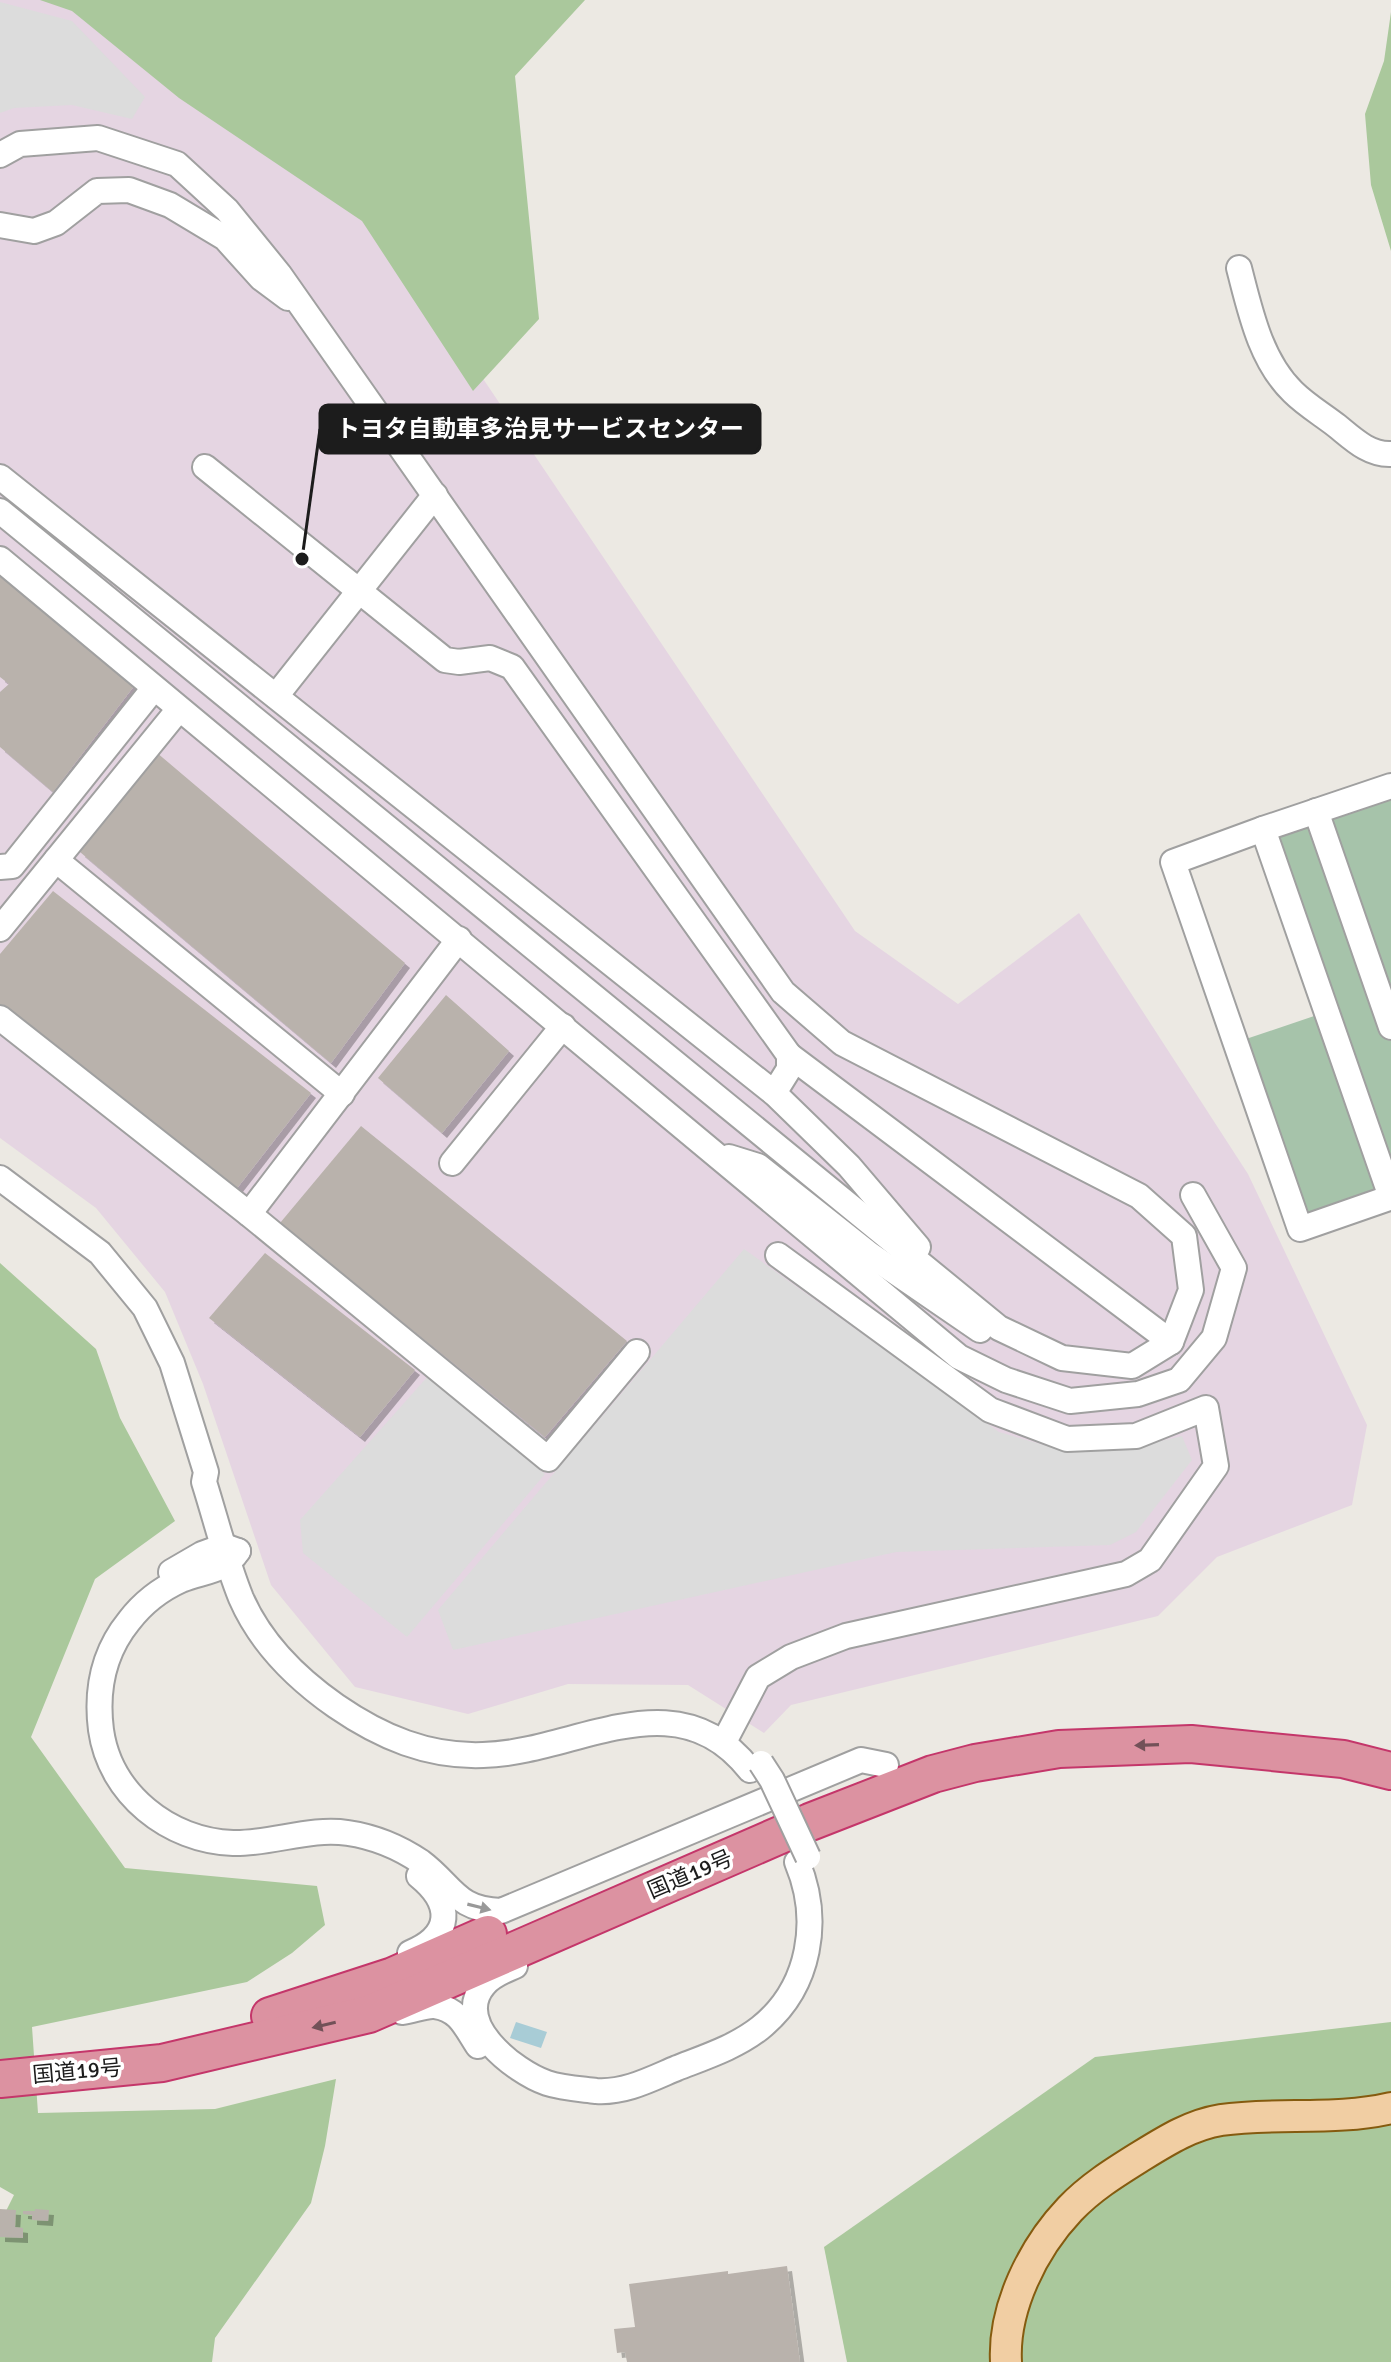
<svg xmlns="http://www.w3.org/2000/svg" width="1391" height="2362" font-family="Signika,'Noto Sans JP',sans-serif">
  <style>
    .industrial { fill: #e5d5e2 }
    .forest { fill: #aac89c }
    .cemetery { fill: #a6c3aa }
    .parking { fill: #dcdcdc }
    .water { fill: #a8ccd6 }
    .building { fill: #b9b2ac; filter: url(#shadow) }
    .lines { fill: none; stroke-linecap: round; stroke-linejoin: round }
    .minor-casing { stroke: #a0a0a0; stroke-width: 28 }
    .major-casing { stroke: #855b0f; stroke-width: 34 }
    .highway-casing { stroke: #c4366a; stroke-width: 40 }
    .minor { stroke: #fff; stroke-width: 24 }
    .major { stroke: #f1cea3; stroke-width: 30 }
    .highway { stroke: #dc92a1; stroke-width: 36 }
    .minor-bridge-casing { stroke: #a0a0a0; stroke-width: 28; stroke-linecap: butt }
    .minor-bridge { stroke: #fff; stroke-width: 24 }
    .oneway { fill: #725158 }
    .oneway2 { fill: #999 }
    .labels { text-anchor: middle; dominant-baseline: central; stroke-width: 7; stroke-linejoin: round; paint-order: stroke }
    .street-label { font-size: 22px; fill: #1c1c1c; stroke: #fff }
    .leader { fill: none; stroke: #1c1c1c; stroke-width: 3 }
    .callout-dot { fill: #1c1c1c; stroke: #fff; stroke-width: 3 }
    .callout { fill: #1c1c1c; stroke: #1c1c1c; stroke-width: 3 }
    .callout-label { font-size: 24px; text-anchor: middle; font-weight: bold; fill: #fff }
  </style>
  <defs>
    <filter id="shadow"><feDropShadow dx="5" dy="5" stdDeviation="0" flood-color="#0004"/></filter>
  </defs>
  <rect width="100%" height="100%" fill="#ece9e3"/>
  <path class="industrial" d="M0 0H86L366 205 855 931 958 1004 1079 913 1248 1174 1367 1425 1352 1505 1217 1557 1158 1616 791 1705 764 1733 688 1685 568 1684 468 1714 355 1687 271 1585 203 1384 165 1292 96 1208 0 1138Z"/>
  <g class="forest">
    <path d="M40 0H585L515 76 539 319 473 391 362 221 179 98 72 11Z"/>
    <path d="M1391 12V251L1371 185 1365 114 1384 61Z"/>
    <path d="M0 1263 96 1349 120 1418 175 1521 95 1579 31 1737 125 1868 317 1886 325 1925 292 1953 247 1982 32 2027 38 2113 215 2109 336 2079 325 2146 311 2203 215 2338 212 2362H0V2223L14 2195 0 2187Z"/>
    <path d="M1391 2022V2362H847L824 2247 1095 2057Z"/>
  </g>
  <path class="cemetery" d="M1391 793V1190L1303 1221 1240 1041 1332 1010 1271 833Z"/>
  <g class="parking">
    <path d="M0 2 72 21 145 97 132 119 72 105 14 108 0 113Z"/>
    <path d="M744 1249 999 1432 1065 1451 1122 1450 1182 1436 1192 1460 1136 1532 1110 1545 896 1552 453 1650 438 1610Z"/>
    <path d="M429 1375 545 1474 407 1637 303 1553 300 1520Z"/>
  </g>
  <path class="water" d="M516 2022 547 2032 541 2048 510 2038Z"/>
  <g class="building">
    <path d="M0 567 134 686 53 792 0 747V692L9 684 0 677Z"/>
    <path d="M156 752 405 963 331 1063 80 852Z"/>
    <path d="M53 891 311 1093 234 1192 0 1005V954Z"/>
    <path d="M446 995 509 1051 442 1133 378 1078Z"/>
    <path d="M361 1126 627 1341 545 1437 280 1223Z"/>
    <path d="M265 1253 415 1370 360 1437 209 1318Z"/>
    <path d="M0 2209 16 2210 15 2227 23 2228V2238L0 2237Z"/>
    <path d="M35 2209 49 2210 48 2221 32 2220V2215L23 2214V2211H35Z"/>
    <path d="M787 2266 800 2362H627L625 2352 617 2353 614 2329 635 2327 629 2284 728 2271V2274Z"/>
  </g>
  <g class="lines">
    <defs>
      <g id="minor">
        <path d="M0 155 20 144 98 138 177 164 227 210 279 274 783 992 842 1043 1139 1196 1184 1236 1191 1290 1171 1342 1132 1366 1062 1358 999 1328 0 511"/>
        <path d="M0 225 34 231 56 223 97 191 129 190 170 205 225 238 261 278 288 298"/>
        <path d="M1239 268C1250 310 1260 360 1293 392 1306 405 1323 415 1337 426 1353 439 1369 455 1391 454"/>
        <path d="M205 467 445 660 459 662 490 658 512 667 789 1055V1069L774 1093"/>
        <path d="M0 477 774 1093 849 1166 918 1247"/>
        <path d="M0 559 959 1357 1006 1380 1070 1401 1138 1394 1179 1380 1214 1338 1234 1268 1193 1195"/>
        <path d="M276 696 435 495"/>
        <path d="M1391 786 1263 829 1391 1197"/>
        <path d="M1316 811 1391 1027"/>
        <path d="M1263 829 1173 862 1300 1229 1389 1198"/>
        <path d="M56 860 342 1094"/>
        <path d="M0 867 12 866 154 688"/>
        <path d="M0 929 179 709"/>
        <path d="M0 1018 249 1214 548 1459 637 1352"/>
        <path d="M789 1055 1171 1342"/>
        <path d="M729 1157 758 1166 869 1254 980 1330"/>
        <path d="M452 1163 563 1026"/>
        <path d="M0 1178 100 1253 145 1308 172 1363 206 1472 204 1482C216 1520 226 1561 241 1598 261 1644 296 1678 336 1706 381 1737 428 1757 483 1755 576 1753 676 1675 750 1770"/>
        <path d="M249 1214 459 939"/>
        <path d="M238 1551C225 1572 203 1571 181 1580 161 1589 142 1604 129 1621 103 1653 96 1691 101 1730 110 1794 169 1841 233 1843 272 1844 310 1827 348 1833 375 1837 399 1847 421 1862 453 1886 456 1910 501 1911L861 1760 886 1765"/>
        <path d="M171 1572 202 1554 224 1546 238 1551"/>
        <path d="M724 1742 758 1677 791 1657 846 1636 1126 1574 1150 1560 1216 1466 1206 1408 1136 1436 1067 1439 990 1410 778 1255"/>
        <path d="M410 1953C453 1935 453 1904 419 1876"/>
        <path d="M515 1966C504 1971 492 1975 484 1985 451 2023 515 2072 547 2083 562 2088 580 2089 596 2091 625 2093 651 2079 677 2068 705 2057 736 2047 760 2028 811 1987 821 1919 797 1862"/>
        <path d="M402 2012C413 2011 425 2005 435 2006 459 2009 466 2028 478 2046"/>
      </g>
      <path id="major" d="M1006 2362C1003 2308 1033 2248 1070 2209 1090 2188 1114 2173 1138 2158 1164 2142 1190 2125 1221 2120 1277 2112 1336 2121 1391 2108"/>
      <g id="highway">
        <path d="M270 2016 393 1976 488 1934"/>
        <path d="M0 2079 162 2063 369 2014 810 1822 933 1774 975 1763 1059 1749 1191 1744 1343 1759 1391 1771"/>
      </g>
    </defs>
    <use href="#minor" class="minor-casing"/>
    <use href="#major" class="major-casing"/>
    <use href="#highway" class="highway-casing"/>
    <use href="#minor" class="minor"/>
    <use href="#major" class="major"/>
    <use href="#highway" class="highway"/>
    <defs>
      <path id="minor-bridge" d="M761 1763 772 1780 808 1857"/>
    </defs>
    <use href="#minor-bridge" class="minor-bridge-casing"/>
    <use href="#minor-bridge" class="minor-bridge"/>
  </g>
  <defs><path id="oneway-solid" d="M-6-.8H1V-3.2L6.5 0L1 3.2V.8H-6Z" transform="scale(2)"/></defs>
  <g class="oneway">
    <use href="#oneway-solid" transform="translate(1147 1745) rotate(178)"/>
    <use href="#oneway-solid" transform="translate(324 2025) rotate(167)"/>
  </g>
  <use class="oneway2" href="#oneway-solid" transform="translate(479 1907) rotate(14)"/>
  <g class="labels">
    <g class="street-label">
      <text transform="translate(690 1874) rotate(-23)">国道19号</text>
      <text transform="translate(77 2071) rotate(-5)">国道19号</text>
    </g>
  </g>
  <path class="leader" d="M302 559L320 429"/>
  <circle class="callout-dot" cx="302" cy="559" r="8"/>
  <rect class="callout" x="320" y="405" width="440" height="48" rx="8"/>
  <g class="callout-label">
    <text x="540" y="437">トヨタ自動車多治見サービスセンター</text>
  </g>
</svg>
